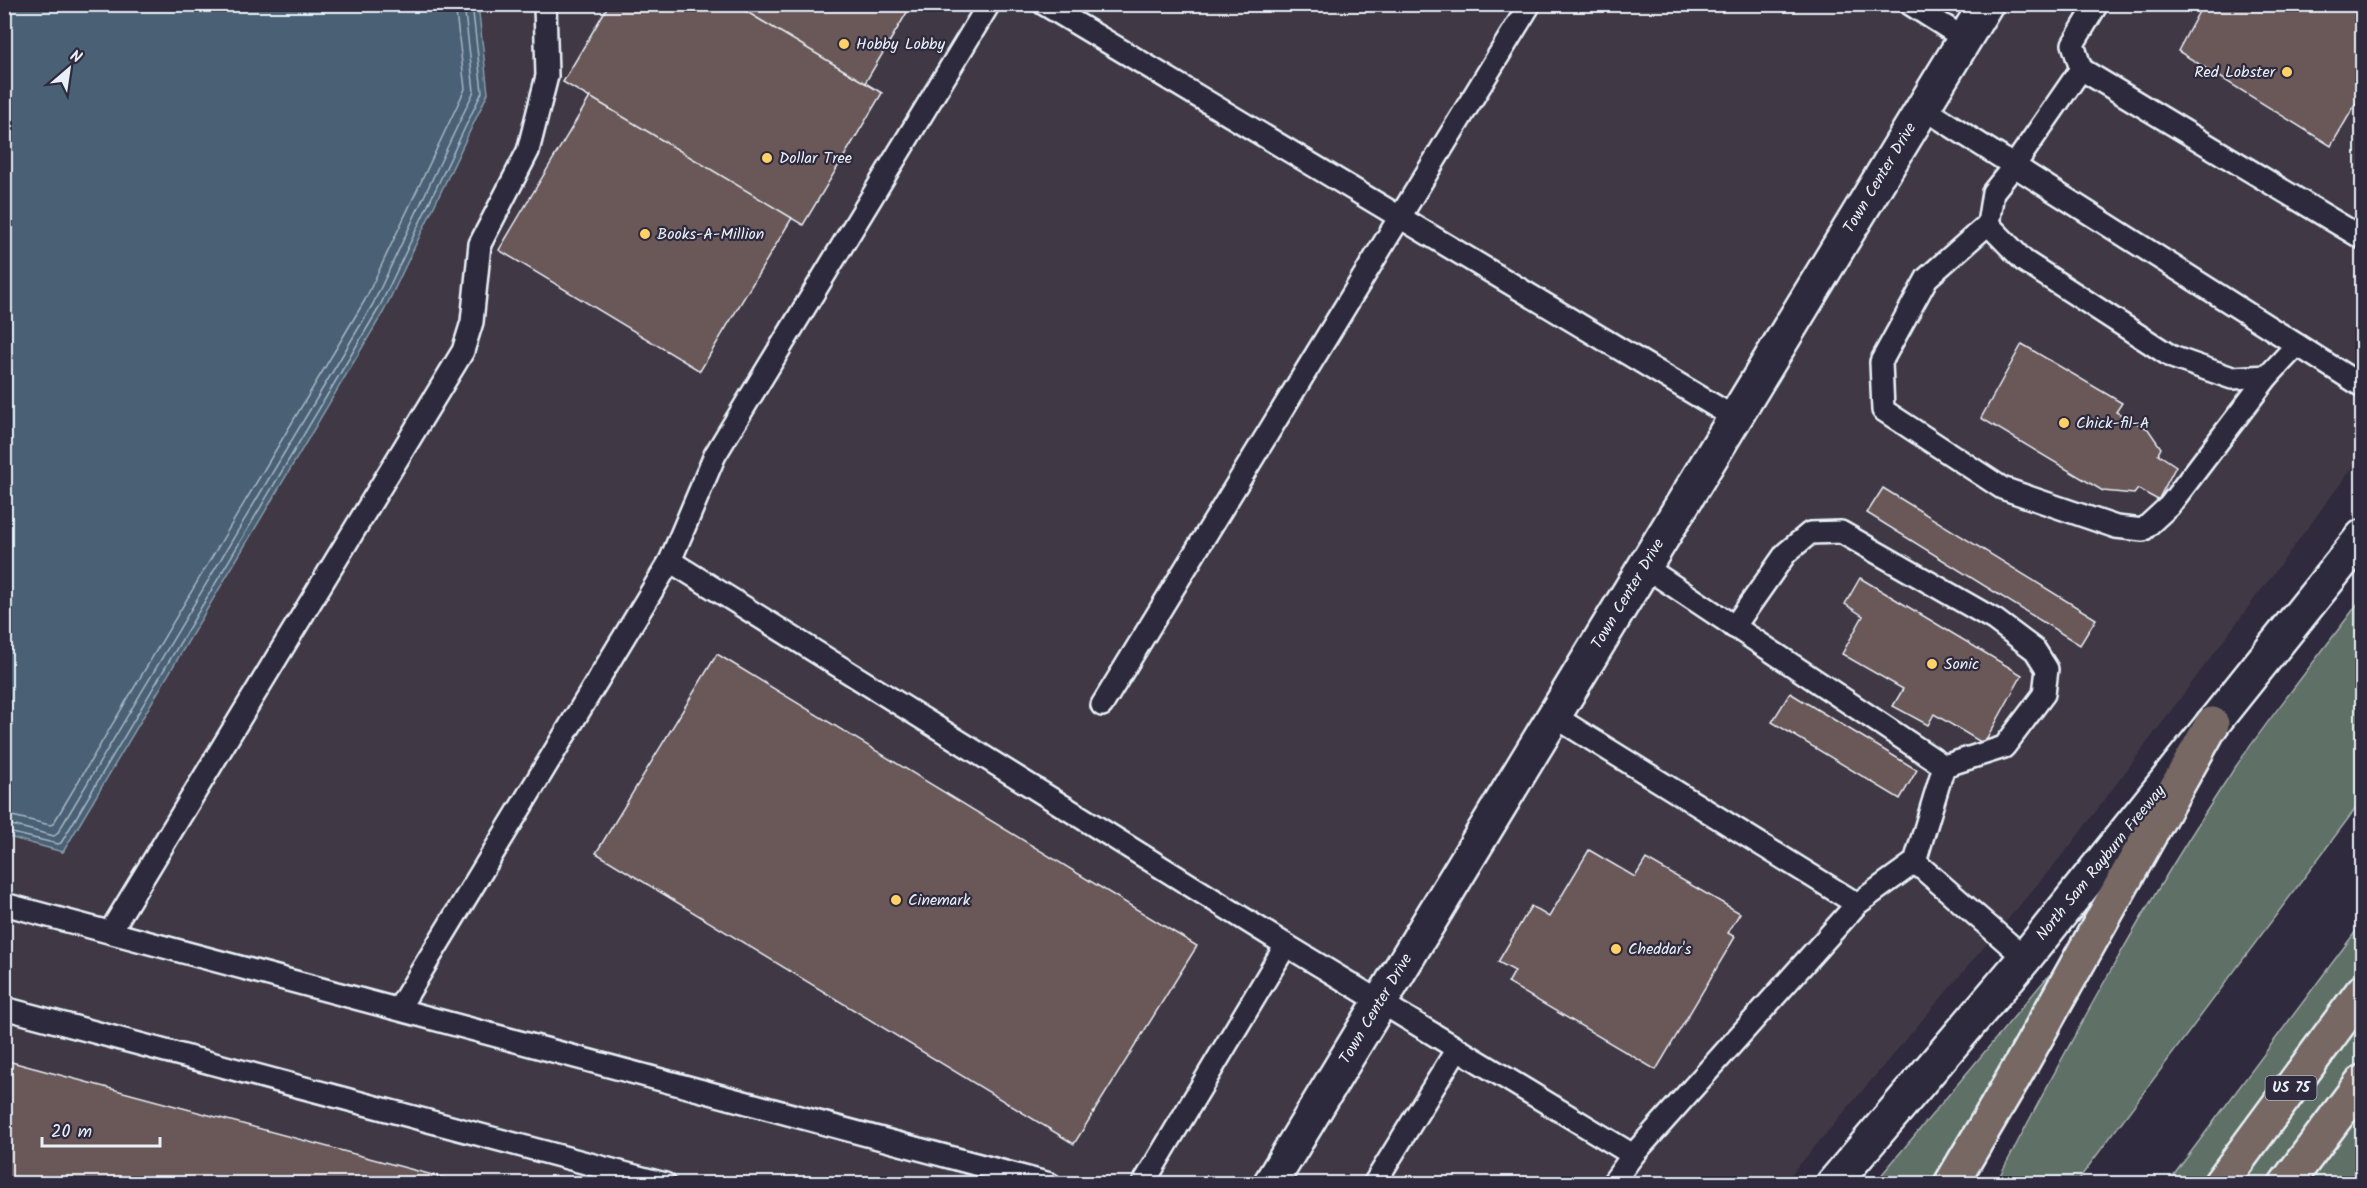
<svg xmlns="http://www.w3.org/2000/svg" width="2367" height="1188" font-family="Kalam,sans-serif">
  <style>
    .built { fill: #413845 }
    .green { fill: #5f6f66; stroke: #a4b0af; stroke-width: 1.5 }
    .water { fill: #496174; stroke: #899ba9; stroke-width: 1.5 }
    .lines { fill: none; stroke-linecap: round; stroke-linejoin: round }
    .shore { stroke: #a8b7c3; stroke-width: 1.5 }
    .building { fill: #6b5958; stroke: #e8f1f8; stroke-width: 1.5 }
    .lane-casing { stroke: #e8f1f8; stroke-width: 26 }
    .street-casing { stroke: #e8f1f8; stroke-width: 38 }
    .secondary-casing { stroke: #e8f1f8; stroke-width: 38 }
    .highway-casing { stroke: #e8f1f8; stroke-width: 38 }
    .lane { stroke: #2f2a3d; stroke-width: 21 }
    .street { stroke: #2f2a3d; stroke-width: 33 }
    .secondary { stroke: #2f2a3d; stroke-width: 33 }
    .highway { stroke: #776864; stroke-width: 33 }
    .poi-dot { fill: #ffd166; stroke: #2f2a3d; stroke-width: 2 }
    .labels { text-anchor: middle; dominant-baseline: central; stroke-width: 4.5; stroke-linejoin: round; paint-order: stroke }
    .shield { fill: #2f2a3d; stroke: #b0b5c0; stroke-width: 1.5 }
    .shield-label { font-size: 15px; font-weight: bold; fill: #e8f1f8 }
    .poi-label { font-size: 16px; fill: #e8f1f8; stroke: #2f2a3d; text-anchor: start }
    .street-label { font-size: 16px; fill: #e8f1f8; stroke: #2f2a3d }
  </style>
  <rect width="100%" height="100%" fill="#2f2a3d"/>
  <filter id="ink" filterUnits="userSpaceOnUse"><feTurbulence type="fractalNoise" baseFrequency=".0167" numOctaves="2"/><feDisplacementMap in="SourceGraphic" scale="12" xChannelSelector="R" yChannelSelector="G"/><feConvolveMatrix kernelMatrix="1 2 1 2 8 2 1 2 1" color-interpolation-filters="sRGB"/></filter>
  <g filter="url(#ink)">
    <path class="built" d="M5 5H2362V455L2070 846 1784 1183 5 1184Z"/>
    <g class="green">
      <path d="M2362 598V800L2076 1183H1996C2070 1042 2145 902 2234 769 2274 711 2320 655 2362 598Z"/>
      <path d="M2362 923V1178L2358 1184H2167Z"/>
      <path d="M2049 975H2058L1951 1183 1874 1184Z"/>
    </g>
    <path class="water" d="M4 5H478L488 93 384 311 63 852 5 836Z"/>
    <g class="lines">
      <g class="shore">
        <path d="M4 814 50 825 53 824 365 300 465 89 455 4"/>
        <path d="M4 823 54 836 57 834 373 304 474 91 464 4"/>
        <path d="M4 831 58 844 61 843 379 308 482 92 472 4"/>
      </g>
    </g>
    <g class="building">
      <path d="M609 4H734L882 93 803 225 563 82Z"/>
      <path d="M734 4H912L865 83Z"/>
      <path d="M2203 4H2357L2362 8V93L2331 146 2178 51Z"/>
      <path d="M590 97 792 218 700 371 499 250Z"/>
      <path d="M2022 344 2122 403 2116 412 2148 429 2161 448 2158 454 2176 466 2158 500 2138 489 2134 494 2103 491 1981 418Z"/>
      <path d="M1883 488 2096 619 2080 645 1867 513Z"/>
      <path d="M1860 578 2022 675 1984 744 1934 714 1928 725 1893 706 1903 689 1842 654 1863 616 1845 604Z"/>
      <path d="M717 654 1197 946 1074 1144 596 853Z"/>
      <path d="M1790 693 1917 770 1900 799 1772 722Z"/>
      <path d="M1589 850 1635 877 1646 859 1740 913 1728 933 1735 937 1656 1070 1508 983 1515 971 1498 962 1531 906 1549 917Z"/>
      <path d="M4 1060 466 1184H4Z"/>
    </g>
    <g class="lines">
      <defs>
        <g id="lane">
          <path d="M1044 4 1735 418"/>
          <path d="M1910 4 1965 39"/>
          <path d="M2081 69 2073 44 2097 4"/>
          <path d="M1923 108 2362 386"/>
          <path d="M1988 224 2024 261 2172 357 2232 378 2268 376 2297 345"/>
          <path d="M2268 376 2169 506 2143 530 2116 527 2002 488 1883 410 1881 362 1927 278 1988 224 1993 192 2014 166 2081 69 2362 238"/>
          <path d="M670 561 1286 945 1633 1155 1857 904 1915 862 2025 958"/>
          <path d="M1645 567 1944 766 1915 862"/>
          <path d="M1734 627 1786 553 1810 533 1841 532 1995 620 2035 650 2047 669 2044 694 2004 747 1944 766"/>
          <path d="M1102 705 1530 4"/>
          <path d="M1554 716 1857 904"/>
          <path d="M4 904 1050 1184"/>
          <path d="M110 932 463 351 472 322 480 244 528 151 547 76 545 4"/>
          <path d="M4 1008 665 1184"/>
          <path d="M399 1008 670 561 715 455 989 4"/>
          <path d="M1143 1184 1286 945"/>
          <path d="M1374 1184 1457 1049"/>
          <path d="M1612 1184 1633 1155"/>
        </g>
        <path id="street" d="M1270 1184 1986 4"/>
        <path id="secondary" d="M1833 1184 2025 958 2362 537"/>
        <g id="highway">
          <path d="M1951 1184 2014 1077 2212 724"/>
          <path d="M2220 1184 2362 992"/>
          <path d="M2286 1184 2362 1082"/>
        </g>
      </defs>
      <use href="#lane" class="lane-casing"/>
      <use href="#street" class="street-casing"/>
      <use href="#secondary" class="secondary-casing"/>
      <use href="#highway" class="highway-casing"/>
      <use href="#lane" class="lane"/>
      <use href="#street" class="street"/>
      <use href="#secondary" class="secondary"/>
      <use href="#highway" class="highway"/>
    </g>
  </g>
  <g class="poi-dot">
    <circle cx="844" cy="44" r="6"/>
    <circle cx="2287" cy="72" r="6"/>
    <circle cx="767" cy="158" r="6"/>
    <circle cx="645" cy="234" r="6"/>
    <circle cx="2064" cy="423" r="6"/>
    <circle cx="1932" cy="664" r="6"/>
    <circle cx="896" cy="900" r="6"/>
    <circle cx="1616" cy="949" r="6"/>
  </g>
  <g class="labels">
    <rect class="shield" x="2265.5" y="1076" width="51" height="24" rx="4.5"/>
    <g class="shield-label">
      <text x="2291" y="1088">US 75</text>
    </g>
    <g class="poi-label">
      <text x="856" y="44">Hobby Lobby</text>
      <text x="2275" y="72" text-anchor="end">Red Lobster</text>
      <text x="779" y="158">Dollar Tree</text>
      <text x="657" y="234">Books-A-Million</text>
      <text x="2076" y="423">Chick-fil-A</text>
      <text x="1944" y="664">Sonic</text>
      <text x="908" y="900">Cinemark</text>
      <text x="1628" y="949">Cheddar's</text>
    </g>
    <g class="street-label">
      <text transform="translate(1880 178) rotate(-59)">Town Center Drive</text>
      <text transform="translate(1628 594) rotate(-59)">Town Center Drive</text>
      <text transform="translate(2101 863) rotate(-51)">North Sam Rayburn Freeway</text>
      <text transform="translate(1376 1009) rotate(-59)">Town Center Drive</text>
    </g>
  </g>
  <rect width="2367" height="1188" fill="none" stroke="#2f2a3d" stroke-width="24"/>
  <rect x="12" y="12" width="2343" height="1164" fill="none" stroke="#e8f1f8" stroke-width="2" filter="url(#ink)"/>
  <g transform="translate(69 69) rotate(29)" stroke="#2f2a3d" stroke-width="4.5" paint-order="stroke">
  <path d="M0-4.5L10 22L0 15L-10 22Z" fill="#e8f1f8"/>
  <text y="-9" font-size="16" font-weight="bold" text-anchor="middle" fill="#e8f1f8">N</text>
  </g>
  <path d="M42 1137v9h118v-9" fill="none" stroke="#e8f1f8" stroke-width="3"/>
  <text x="51" y="1137" font-size="18" fill="#e8f1f8" stroke="#2f2a3d" stroke-width="4.5" paint-order="stroke">20 m</text>
</svg>
